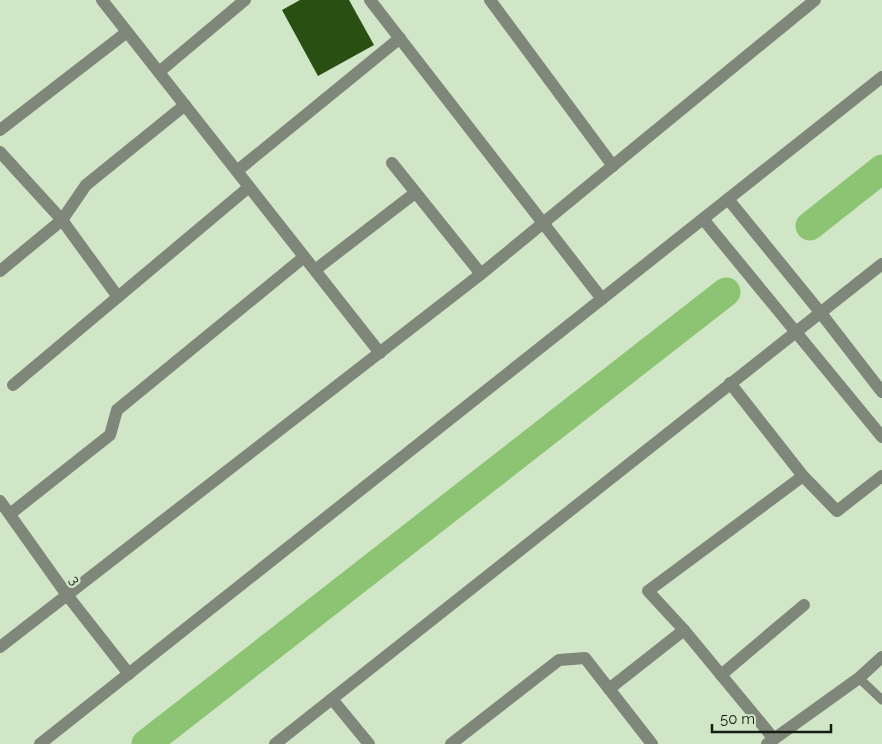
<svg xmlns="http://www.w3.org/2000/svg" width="882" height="744" font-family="Raleway,sans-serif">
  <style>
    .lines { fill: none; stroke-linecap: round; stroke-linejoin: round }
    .river { stroke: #8dc473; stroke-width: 29 }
    .building { fill: #294f12 }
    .service { stroke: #7e877a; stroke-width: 9 }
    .minor { stroke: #7e877a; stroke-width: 12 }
    .tertiary { stroke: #7e877a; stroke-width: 12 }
    .labels { text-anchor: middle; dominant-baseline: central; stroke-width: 5; stroke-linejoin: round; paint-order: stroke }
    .street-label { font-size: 14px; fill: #151d12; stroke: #d0e6c6 }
  </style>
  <rect width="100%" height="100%" fill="#d0e6c6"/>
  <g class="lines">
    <g class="river">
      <path d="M810 226 882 169"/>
      <path d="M146 744 726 292"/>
    </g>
  </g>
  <path class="building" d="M300 0H349L374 45 318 76 282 10Z"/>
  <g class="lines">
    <path class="service" d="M859 678 882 700"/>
    <g class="minor">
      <path d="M102 0 380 353"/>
      <path d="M370 0 602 299"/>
      <path d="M490 0 613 166"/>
      <path d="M159 72 245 0"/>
      <path d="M0 130 127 32"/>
      <path d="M0 152 62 220 118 297"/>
      <path d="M392 163 481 274"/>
      <path d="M237 171 400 38"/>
      <path d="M315 270 415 193"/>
      <path d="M0 271 62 220 86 185 185 105"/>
      <path d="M730 383 803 476 837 511 882 476"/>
      <path d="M13 385 249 187"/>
      <path d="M0 501 67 595 129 674"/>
      <path d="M10 514 110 435 117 410 304 257"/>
      <path d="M0 647 481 274 815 0"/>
      <path d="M721 675 804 605"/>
      <path d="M609 689 684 630"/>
      <path d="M332 699 369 744"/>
      <path d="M774 739 684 630 648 591 803 476"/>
      <path d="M451 744 559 660 585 658 652 744"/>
      <path d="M767 744 859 678 882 657"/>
    </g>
    <g class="tertiary">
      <path d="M728 199 820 312 882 392"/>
      <path d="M703 219 882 437"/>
      <path d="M40 744 882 77"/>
      <path d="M275 744 882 264"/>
    </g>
  </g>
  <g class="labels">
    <g class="street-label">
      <text transform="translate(75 580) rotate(54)">3</text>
    </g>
  </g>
  <path d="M712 724v8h119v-8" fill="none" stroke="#151d12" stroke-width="2.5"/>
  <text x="720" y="724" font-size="15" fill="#151d12" stroke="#d0e6c6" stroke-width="4" paint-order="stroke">50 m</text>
</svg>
